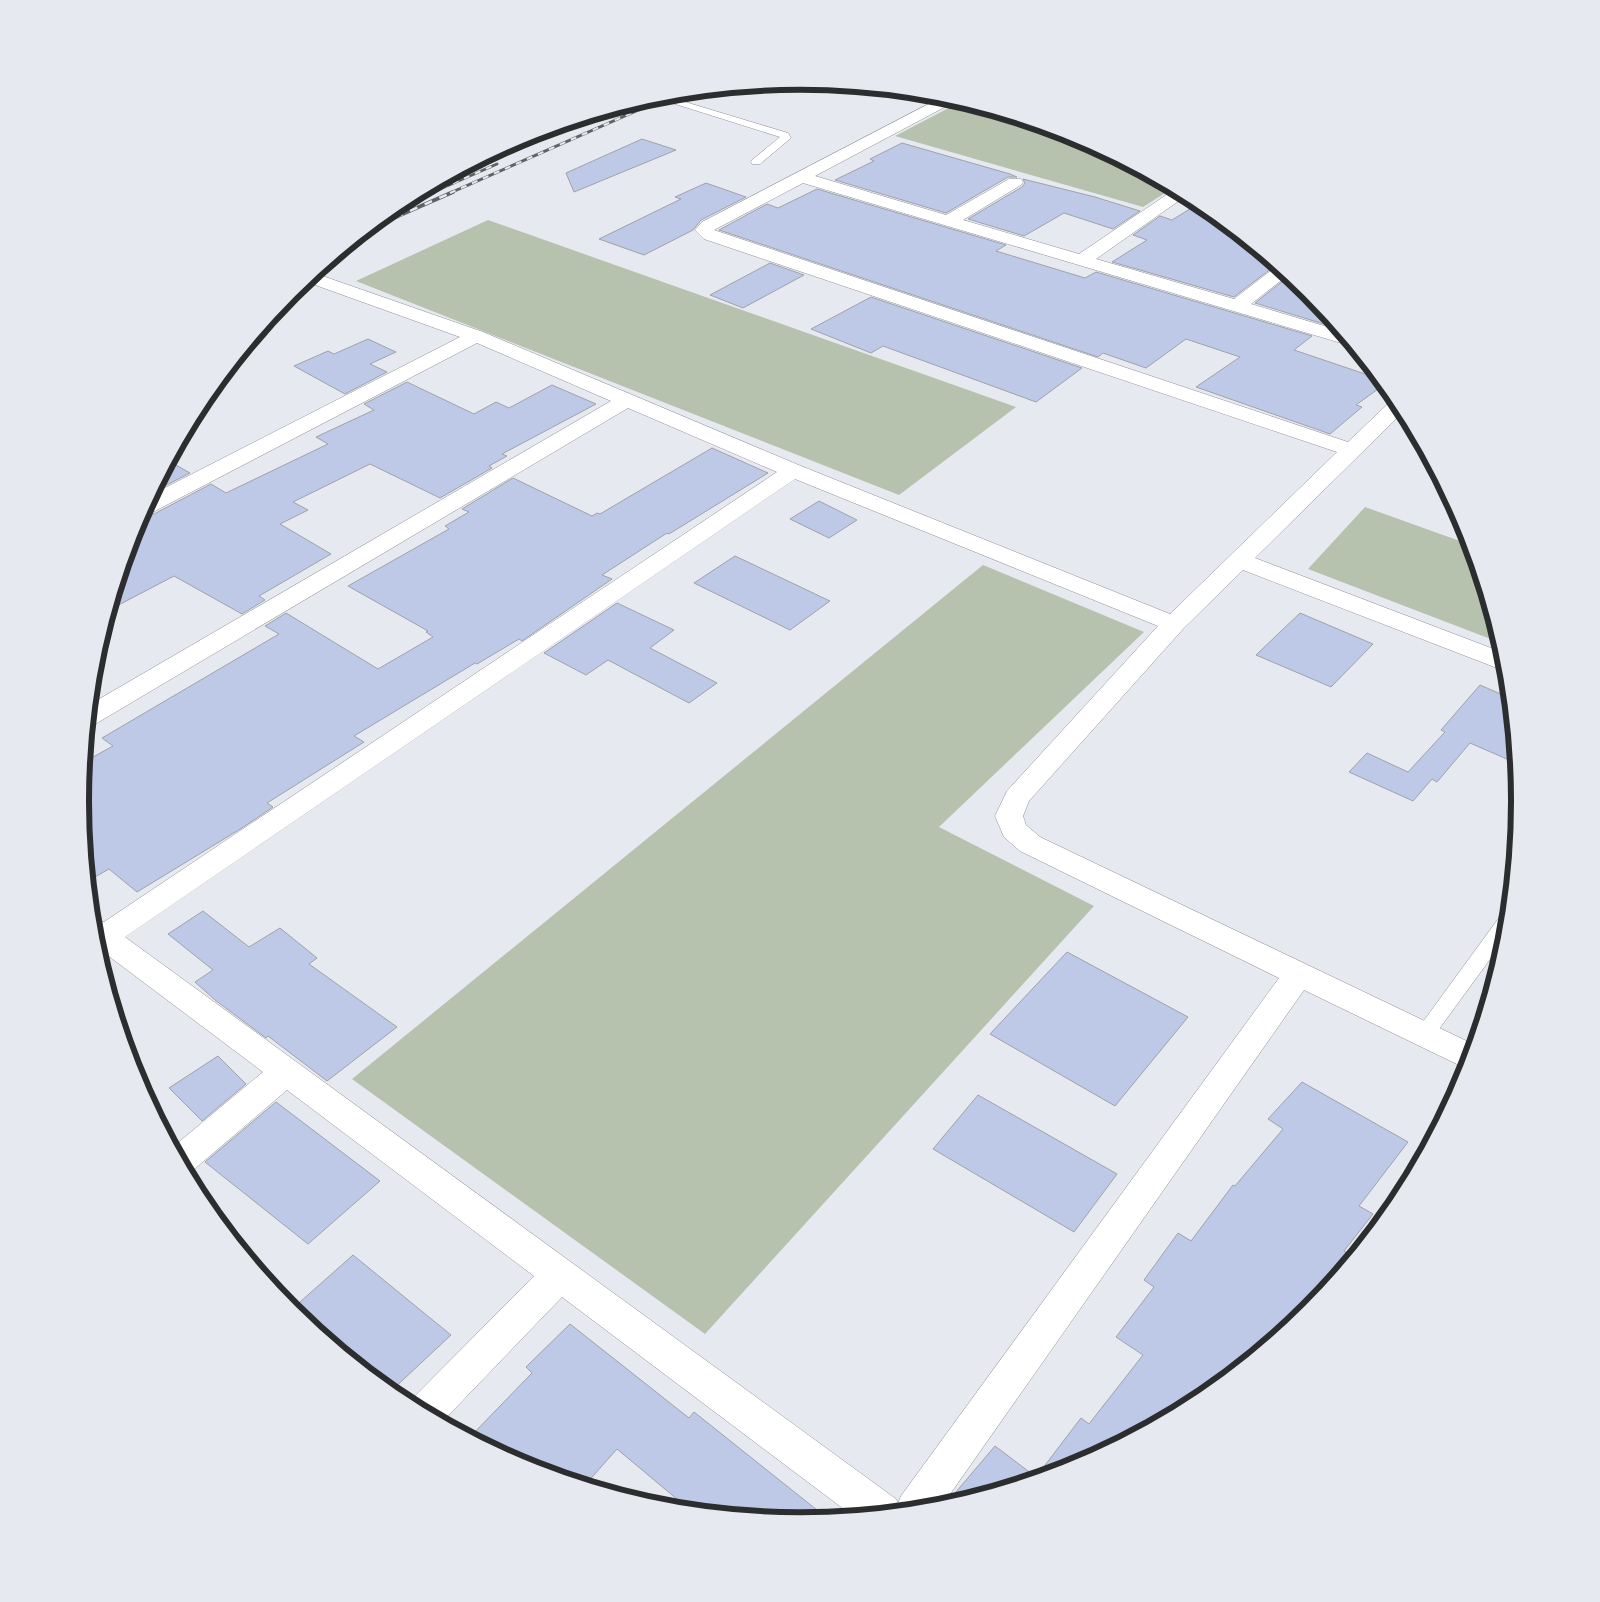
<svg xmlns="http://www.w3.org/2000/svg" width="1600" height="1602" font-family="'PT Sans',sans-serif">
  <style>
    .green { fill: #b7c2ae }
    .building { fill: #bec9e7; stroke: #9fa2a8 }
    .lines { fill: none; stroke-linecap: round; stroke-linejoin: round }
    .lane-casing { stroke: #8f9197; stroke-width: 1 }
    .street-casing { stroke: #8f9197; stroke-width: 1 }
    .secondary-casing { stroke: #8f9197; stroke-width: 1 }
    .highway-casing { stroke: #8f9197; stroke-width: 1 }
    .lane { fill: #fff; fill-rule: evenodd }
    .street { fill: #fff; fill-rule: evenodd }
    .secondary { fill: #fff; fill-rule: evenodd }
    .highway { fill: #fff; fill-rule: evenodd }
    .rail-far1-casing { stroke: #606265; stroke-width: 3 }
    .rail-casing { stroke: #606265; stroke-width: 4 }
    .rail-far1 { stroke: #e7e9f0; stroke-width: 2; stroke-dasharray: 6; stroke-linecap: butt }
    .rail { stroke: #e7e9f0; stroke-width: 2.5; stroke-dasharray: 8; stroke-linecap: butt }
    .rim { fill: none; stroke: #2c2d2f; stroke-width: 6 }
  </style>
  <rect width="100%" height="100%" fill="#e7e9f0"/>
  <g class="green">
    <path d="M962 101 1076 136 1173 188 1143 207 895 136Z"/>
    <path d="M488 220 1016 407 899 495 356 281Z"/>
    <path d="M1365 507 1471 545 1501 643 1308 569Z"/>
    <path d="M983 565 1144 632 939 827 1094 906 705 1334 352 1079Z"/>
  </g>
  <g class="building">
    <path d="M642 139 676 150 574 192 566 173Z"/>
    <path d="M902 143 1010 174 1017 177H1008L946 213 835 180 874 161 870 159Z"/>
    <path d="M1023 179 1095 197 1140 211 1113 229 1064 213 1024 236 968 219 1022 187 1025 183Z"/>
    <path d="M706 183 746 197 701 220 693 230 644 255 599 239 681 199 675 197Z"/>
    <path d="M817 189 1006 245 996 251 1085 278 1096 272 1312 336 1294 350 1380 379 1385 384 1356 405 1362 407 1330 434 1196 387 1240 357 1186 339 1146 368 1103 353 1098 357 719 230 767 204 778 208Z"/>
    <path d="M1193 207 1213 213 1276 265 1234 297 1112 262 1147 240 1133 235 1160 216 1172 220Z"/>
    <path d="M770 263 804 275 743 308 710 295Z"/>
    <path d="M1289 276 1309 292 1333 320 1327 325 1255 303Z"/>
    <path d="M871 297 1082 368 1036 402 883 346 871 353 811 329Z"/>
    <path d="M368 339 396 352 370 364 387 372 345 394 294 366 328 351 334 354Z"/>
    <path d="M407 382 474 414 496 402 509 408 552 385 596 404 502 454 507 456 489 466 492 468 440 498 370 464 293 502 308 510 280 524 331 554 259 596 265 600 242 614 174 576 109 610 135 525 141 514H154L211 484 226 493 328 444 316 437 374 410 364 404Z"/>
    <path d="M712 448 768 473 669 534 667 533 602 575 612 579 522 641 519 639 477 664 475 663 354 736 364 742 267 803 273 807 242 828 137 892 109 869 88 881 80 801 84 762 113 746 102 738 279 634 265 626 286 613 378 669 433 637 426 632 428 631 348 586 449 529 445 526 469 512 462 509 513 478 592 516 597 513 600 514Z"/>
    <path d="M169 461 190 473 153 492V491Z"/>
    <path d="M819 501 857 520 829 538 790 519Z"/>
    <path d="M735 556 830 601 790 630 694 583Z"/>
    <path d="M617 603 674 630 650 648 717 683 689 703 608 660 586 675 544 653Z"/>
    <path d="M1300 613 1373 644 1331 687 1256 655Z"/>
    <path d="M1480 685 1510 698 1516 763 1470 743 1437 782 1432 779 1413 801 1349 772 1367 753 1408 772 1445 732 1441 730Z"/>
    <path d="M203 911 249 947 280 928 317 958 309 964 397 1027 327 1081 268 1036 266 1038 215 1000 195 982 213 970 168 934Z"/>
    <path d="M1067 952 1188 1017 1115 1106 990 1034Z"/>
    <path d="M218 1056 246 1084 202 1121 169 1088Z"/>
    <path d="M1302 1082 1408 1142 1359 1206 1373 1214 1344 1251 1353 1256 1309 1310 1200 1400 1075 1466 944 1506 995 1446 1036 1477 1081 1418 1089 1424 1143 1355 1116 1337 1154 1287 1144 1280 1178 1233 1191 1241 1233 1185 1235 1186 1283 1129 1268 1119Z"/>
    <path d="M978 1095 1117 1174 1074 1232 933 1149Z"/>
    <path d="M276 1102 380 1181 308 1244 205 1162Z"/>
    <path d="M353 1255 451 1335 390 1392 291 1310Z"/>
    <path d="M570 1324 689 1418 694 1412 827 1518 800 1521 690 1510 617 1449 585 1485 524 1466 470 1437 532 1373 526 1367Z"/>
  </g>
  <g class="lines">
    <defs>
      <g id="lane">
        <path d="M662 95 788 133 791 138 760 164H752L751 162 752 160 780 137 653 97Z"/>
        <path d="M1509 913 1507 936 1431 1040 1424 1043 1417 1040 1414 1035 1417 1030 1501 915Z"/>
      </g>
      <path id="street" d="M944 96 958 100 815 176 946 215 1009 179H1021L1023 182 1021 185 963 220 1079 254 1175 189 1187 195 1096 259 1234 299 1277 266 1288 275 1251 304 1341 331 1352 344 1341 343 803 183 714 230 1348 442 1393 399 1396 398 1404 411 1255 558 1504 653 1507 670 1497 668 1243 570 1183 629 1029 801 1023 816 1026 825 1040 837 1475 1045 1467 1069 1304 990 941 1507 853 1516 562 1297 442 1422 409 1405 411 1400 534 1276 287 1090 192 1171 186 1173 173 1147 263 1072 102 951 97 953 94 941 92 919 104 922 777 472 628 408 97 723 87 725 89 705 611 401 477 343 153 512 142 513 151 495 460 337 304 281 314 273 483 332 801 466 1170 614 1337 452 704 239 695 230 702 222ZM795 479 1158 626 1007 791 995 816 1004 837 1020 851 1279 978 901 1496 898 1503 896 1499 125 937Z"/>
      <path id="secondary" d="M586 117 587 119 584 122 470 171 464 173 458 171 518 139Z"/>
      <path id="highway" d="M580 119 582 121C577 127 568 130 562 124Z"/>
    </defs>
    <use href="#lane" class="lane-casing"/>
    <use href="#street" class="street-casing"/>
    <use href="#secondary" class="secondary-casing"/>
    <use href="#highway" class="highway-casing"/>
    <use href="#lane" class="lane"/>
    <use href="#street" class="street"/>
    <use href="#secondary" class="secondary"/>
    <use href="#highway" class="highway"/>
    <defs>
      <g id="rail-far1">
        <path d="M431 193 497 164"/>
        <path d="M450 193 677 93"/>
      </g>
      <g id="rail">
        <path d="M389 211 434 192"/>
        <path d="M366 230 453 192"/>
      </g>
    </defs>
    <use href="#rail-far1" class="rail-far1-casing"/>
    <use href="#rail" class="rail-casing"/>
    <use href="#rail-far1" class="rail-far1"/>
    <use href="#rail" class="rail"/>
  </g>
  <path d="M0 0H1600V1602H0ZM89 801a711 711 0 1 1 1422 0a711 711 0 1 1-1422 0Z" fill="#e7e9f0" fill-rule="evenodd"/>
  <path class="rim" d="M89 801a711 711 0 1 1 1422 0a711 711 0 1 1-1422 0Z"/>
</svg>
